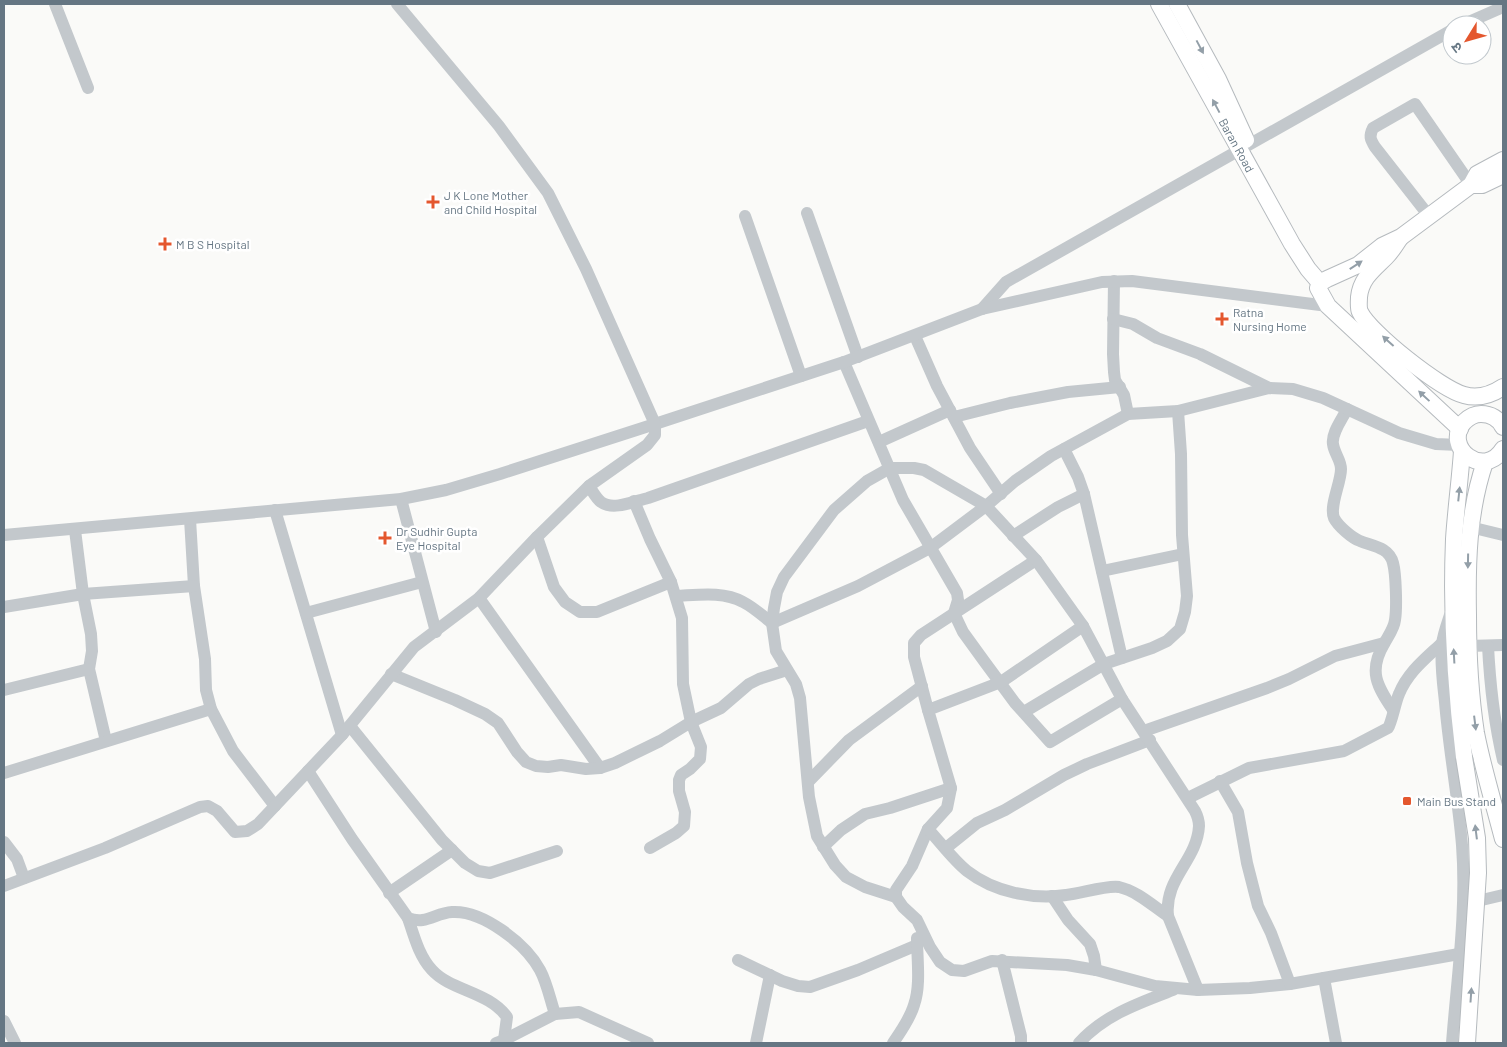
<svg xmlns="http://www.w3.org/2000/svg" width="1507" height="1047" font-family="Barlow,'Noto Sans Devanagari',sans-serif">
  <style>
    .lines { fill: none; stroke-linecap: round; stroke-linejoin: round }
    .major-casing { stroke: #b5babe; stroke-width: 18 }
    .minor { stroke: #c3c8cc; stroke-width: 12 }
    .major { stroke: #fff; stroke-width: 16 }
    .major-bridge-casing { stroke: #b5babe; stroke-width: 18; stroke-linecap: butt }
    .major-bridge { stroke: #fff; stroke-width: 16 }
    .oneway { fill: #939fa8 }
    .poi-dot { fill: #e4572e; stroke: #fff; stroke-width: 2 }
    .labels { text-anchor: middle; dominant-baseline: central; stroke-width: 5; stroke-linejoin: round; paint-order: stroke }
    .street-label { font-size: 12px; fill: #657683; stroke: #fff }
    .poi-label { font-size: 12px; fill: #657683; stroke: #fff; text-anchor: start }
  </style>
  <rect width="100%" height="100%" fill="#fafaf8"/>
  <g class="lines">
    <defs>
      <g id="major">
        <path d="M1159 4 1292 244 1308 269 1320 283"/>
        <path d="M1177 4 1218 79 1246 140"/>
        <path d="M1471 185H1482L1503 175"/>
        <path d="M1400 238C1396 244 1392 251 1386 257 1374 269 1361 278 1359 297 1359 301 1358 308 1360 312 1370 333 1441 389 1464 395 1478 399 1491 395 1503 387"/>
        <path d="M1503 427C1499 419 1491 414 1481 414 1475 414 1469 417 1464 422 1442 447 1484 480 1503 449"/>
        <path d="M1460 429 1328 306 1318 288 1320 283 1327 279 1358 265 1382 246 1401 237 1471 185 1477 174 1503 160"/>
        <path d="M1462 451C1460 480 1456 509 1454 539 1451 612 1455 684 1464 757"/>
        <path d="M1485 462C1468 512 1467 563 1468 615 1468 655 1470 694 1476 733 1483 769 1494 804 1503 839"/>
      </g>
    </defs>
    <use href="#major" class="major-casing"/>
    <g class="minor">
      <path d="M55 4 88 88"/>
      <path d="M1462 25 1503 7"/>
      <path d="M807 213 858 357"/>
      <path d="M745 216 801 376"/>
      <path d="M1429 216 1375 147C1370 139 1369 136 1373 128L1415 104 1471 185"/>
      <path d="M1114 281 1113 354 1114 372 1115 380 1124 395 1128 414"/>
      <path d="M982 309 1006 282 1452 30"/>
      <path d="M1113 319 1133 324 1157 338 1200 354 1269 388"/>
      <path d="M915 336 937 386 970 448 1001 494"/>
      <path d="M844 362 903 500 957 593 958 600 954 613 963 632 984 661 1015 703 1050 742 1122 699"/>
      <path d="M1347 409C1343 418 1331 433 1333 444 1334 453 1341 460 1341 469 1341 483 1329 506 1334 518 1338 526 1352 538 1360 541 1372 546 1389 547 1393 563 1396 574 1397 608 1395 620 1394 629 1388 636 1384 644 1368 671 1377 686 1393 710"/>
      <path d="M954 417 1010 403 1068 392 1120 387"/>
      <path d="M879 442 950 410"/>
      <path d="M1064 449 1078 477 1084 494 1122 658"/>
      <path d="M589 486C593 492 596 498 601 502 613 511 635 501 648 498L868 421"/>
      <path d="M401 499 436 632"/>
      <path d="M634 501 650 539 671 582 682 618 683 684 691 722 701 747 700 759 690 769 681 775 679 780V791L685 812 684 826 676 833 650 848"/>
      <path d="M275 510 342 735"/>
      <path d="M190 519 194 586 205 659 206 690 211 709 233 751 275 806"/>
      <path d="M1470 527 1503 535"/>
      <path d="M75 530 83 594 91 634 92 651 89 669 106 741"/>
      <path d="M4 535 401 499 446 490 500 474 655 424 844 362 982 309 1102 282 1132 281 1328 306"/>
      <path d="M1013 536 1058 507 1084 494"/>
      <path d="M537 537 554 587 565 602 580 612H597L671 582"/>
      <path d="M1102 571 1183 554"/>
      <path d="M676 596C698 595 723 591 743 602 753 607 763 616 772 623L858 586 930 548 986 506 1015 481 1051 456 1128 414 1178 411 1269 388 1293 389 1323 398 1399 433 1436 444 1459 445"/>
      <path d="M479 598 600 768"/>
      <path d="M4 607 83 594 194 586"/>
      <path d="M306 613 422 582"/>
      <path d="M1450 615C1447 624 1443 635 1442 644 1440 663 1443 683 1445 702 1449 750 1458 797 1462 845 1467 911 1457 978 1452 1043"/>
      <path d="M1083 626 1001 682 928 710 951 788 947 808 928 829 912 866 896 890V897L903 907 917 920 930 947 940 962 952 970 964 971 992 961 1067 965 1096 970 1155 986 1198 990 1250 988 1290 984 1459 954"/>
      <path d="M1468 646 1503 645"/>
      <path d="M1488 646C1490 685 1494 722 1503 760"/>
      <path d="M391 674 455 700 485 714 498 723 517 752 526 762 536 766 548 767 561 765 586 769 600 768 615 763 660 741 691 722 721 708 749 684 759 679 787 670"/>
      <path d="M4 690 89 669"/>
      <path d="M928 710 914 657V643L921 635 1036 560"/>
      <path d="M1024 712 1104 664 1152 648 1167 641 1180 629 1185 612 1187 596 1182 535 1181 454 1178 411"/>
      <path d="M350 726 442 840 465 863 478 871 490 873 557 851"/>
      <path d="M1144 731 1267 688 1289 679 1335 656 1384 643"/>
      <path d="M308 771 352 839 408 918C426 925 435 913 452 912 483 910 526 944 540 970 547 983 550 999 555 1014"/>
      <path d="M4 773 211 709"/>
      <path d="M1220 781 1238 812 1247 863 1258 906 1271 933 1290 984"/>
      <path d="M808 782 849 740 922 686"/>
      <path d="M1188 798 1249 768 1344 751 1388 728C1392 722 1395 703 1399 694 1408 672 1425 659 1442 643"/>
      <path d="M928 829C940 842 954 861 967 871 994 892 1033 900 1066 895 1080 894 1106 885 1119 887 1137 891 1153 906 1168 916"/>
      <path d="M4 842 17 859 24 878"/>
      <path d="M823 847 841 830 865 814 890 808 951 788"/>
      <path d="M946 848 977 823 1005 810 1064 775 1087 764 1150 740"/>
      <path d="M4 886 105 848 200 807 208 806 217 811 235 832 247 831 258 824 342 735 414 647 479 598 537 537 589 486 647 445 655 435V424L586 269 548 193 499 126 397 4"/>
      <path d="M389 893 452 850"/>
      <path d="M1052 896 1068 920 1090 944 1094 956 1096 970"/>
      <path d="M896 897 865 887 846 877 835 865 817 836 809 797 800 698 796 684 776 651 772 623 774 608 777 592 784 577 834 510 867 481 890 468H914L924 470 986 506 1036 560 1083 626 1122 699 1195 811C1197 815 1199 821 1199 826 1197 861 1164 878 1168 916L1198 990"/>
      <path d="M1469 903 1503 895"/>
      <path d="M408 918C414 936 419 956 432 970 451 991 488 991 507 1017L504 1040"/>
      <path d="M738 960 782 981 798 986 810 987 858 970 917 945"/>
      <path d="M1002 960 1021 1036V1043"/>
      <path d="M1324 978 1336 1043"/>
      <path d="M4 1021 15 1043"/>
      <path d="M496 1043 504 1040 555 1014 579 1012 648 1043"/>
      <path d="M756 1043 770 975"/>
      <path d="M893 1043C901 1031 910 1019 914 1005 921 985 917 959 917 938"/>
      <path d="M1079 1043C1104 1015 1139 1003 1173 990"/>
    </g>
    <use href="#major" class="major"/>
    <defs>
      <path id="major-bridge" d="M1464 757 1477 838 1478 873 1467 1043"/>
    </defs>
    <use href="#major-bridge" class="major-bridge-casing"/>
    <use href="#major-bridge" class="major-bridge"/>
  </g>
  <defs><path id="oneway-solid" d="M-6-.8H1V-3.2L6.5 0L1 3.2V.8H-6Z" transform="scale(1.25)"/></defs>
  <g class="oneway">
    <use href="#oneway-solid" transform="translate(1200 47) rotate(62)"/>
    <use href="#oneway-solid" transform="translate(1216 106) rotate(-118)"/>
    <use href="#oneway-solid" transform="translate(1356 265) rotate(-33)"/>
    <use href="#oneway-solid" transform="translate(1388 341) rotate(-138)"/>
    <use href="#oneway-solid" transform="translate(1424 396) rotate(-137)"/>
    <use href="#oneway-solid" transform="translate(1459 494) rotate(-84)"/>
    <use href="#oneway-solid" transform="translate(1468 561) rotate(91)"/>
    <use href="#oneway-solid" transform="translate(1454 656) rotate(-93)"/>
    <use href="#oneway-solid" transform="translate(1475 723) rotate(83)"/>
    <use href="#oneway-solid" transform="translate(1476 832) rotate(-97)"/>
    <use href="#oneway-solid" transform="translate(1471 995) rotate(-86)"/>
  </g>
  <g class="poi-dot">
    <path d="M430.5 194.5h5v5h5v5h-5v5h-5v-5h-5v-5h5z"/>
    <path d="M162.5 236.5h5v5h5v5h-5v5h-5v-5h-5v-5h5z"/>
    <path d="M1219.5 311.5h5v5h5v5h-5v5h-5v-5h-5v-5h5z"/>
    <path d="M382.5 530.5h5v5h5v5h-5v5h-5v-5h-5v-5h5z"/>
    <rect x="1402" y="796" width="10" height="10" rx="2.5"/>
  </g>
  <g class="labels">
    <g class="street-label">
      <text transform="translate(1237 145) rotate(61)">Baran Road</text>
    </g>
    <g class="poi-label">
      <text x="444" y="195">J K Lone Mother<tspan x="444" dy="14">and Child Hospital</tspan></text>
      <text x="176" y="244">M B S Hospital</text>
      <text x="1233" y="312">Ratna<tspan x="1233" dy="14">Nursing Home</tspan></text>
      <text x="396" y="531">Dr Sudhir Gupta<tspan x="396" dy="14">Eye Hospital</tspan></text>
      <text x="1417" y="801">Main Bus Stand</text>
    </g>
  </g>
  <rect width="1507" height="1047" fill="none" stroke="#657683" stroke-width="10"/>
  <g transform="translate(1467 40) rotate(233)"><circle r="24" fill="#ffffff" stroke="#c1c8cd"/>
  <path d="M0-4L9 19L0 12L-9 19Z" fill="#e4572e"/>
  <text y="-8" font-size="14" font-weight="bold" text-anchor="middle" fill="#657683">उ</text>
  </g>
</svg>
